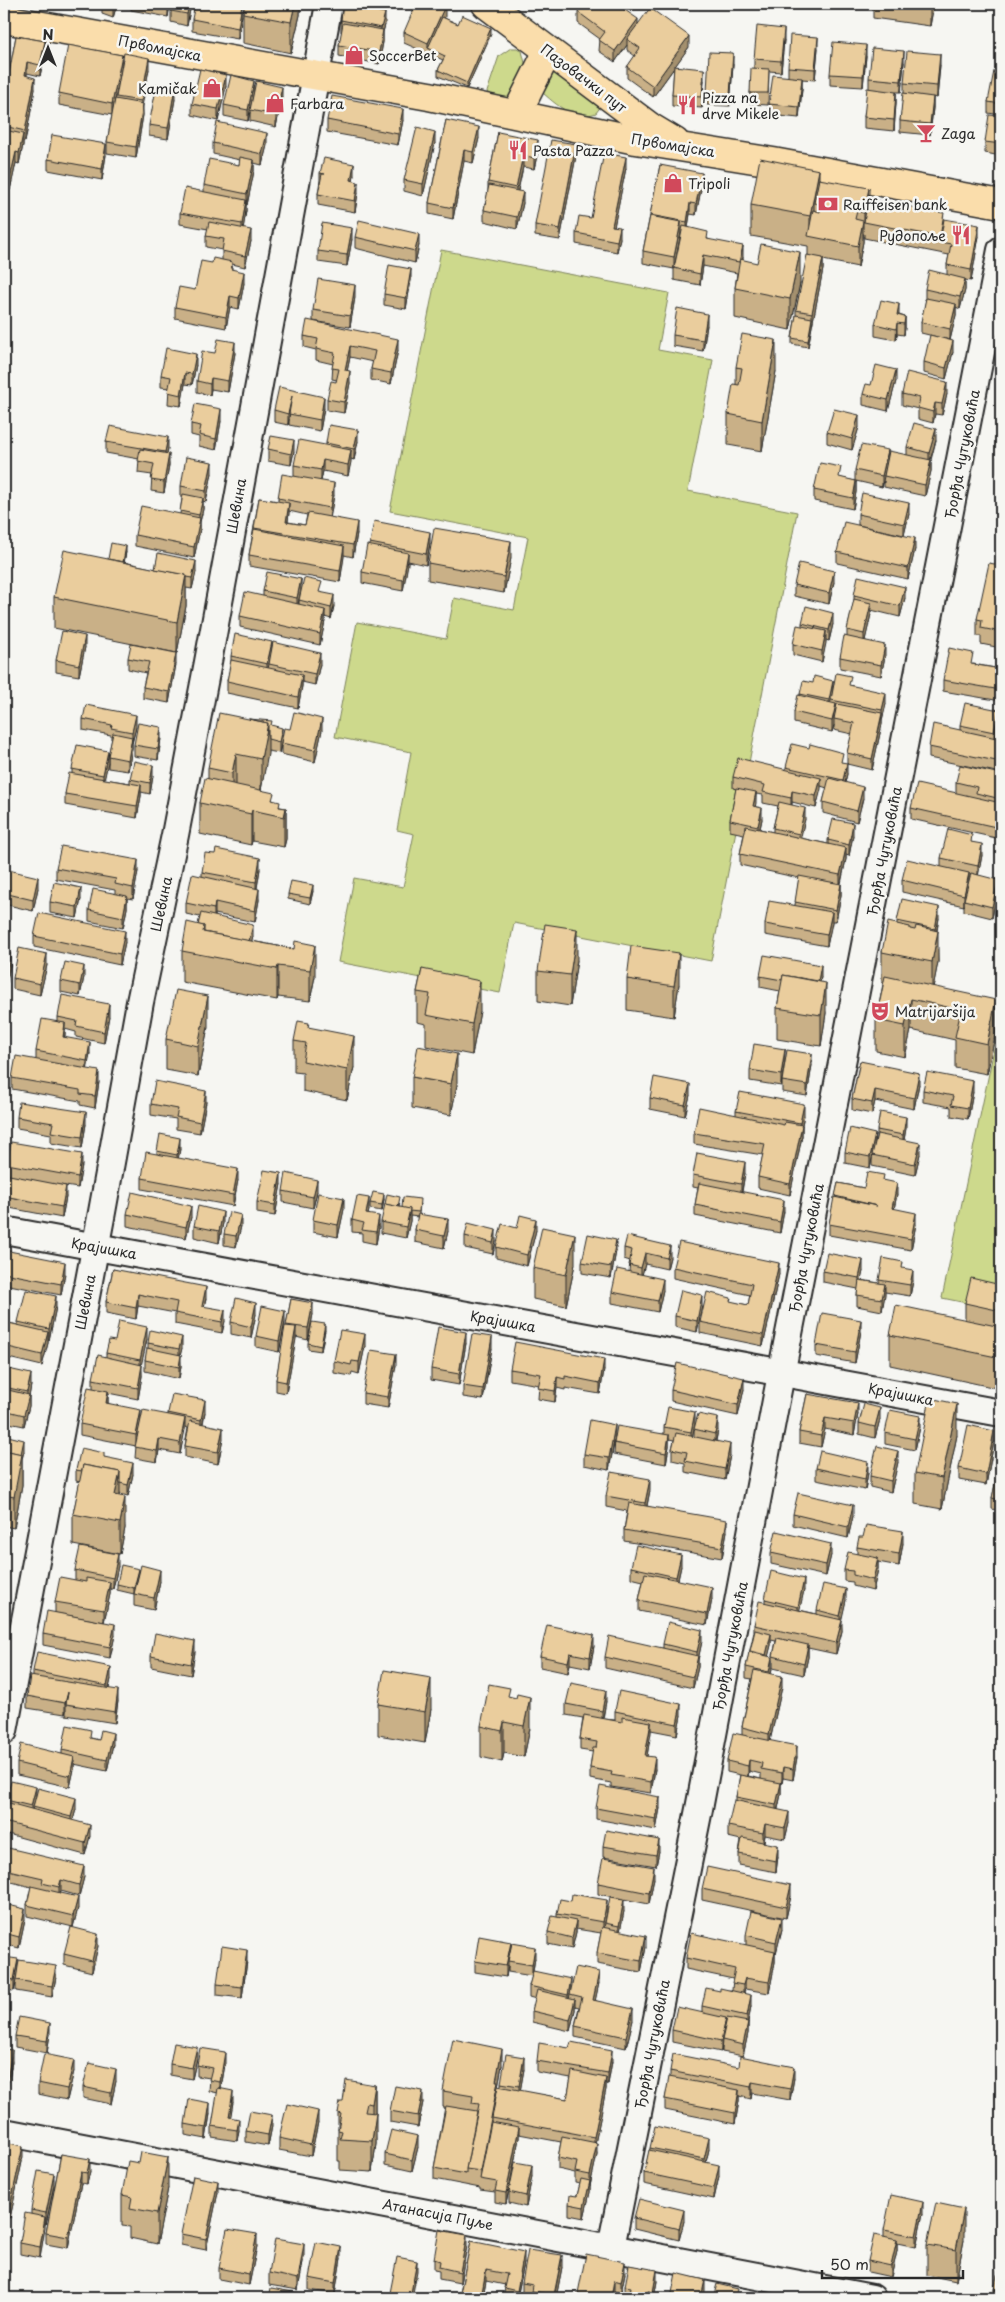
<svg xmlns="http://www.w3.org/2000/svg" width="1005" height="2302" font-family="'Playpen Sans',sans-serif">
  <style>
    .green { fill: #cdd98c; stroke: #7c825c }
    .lines { fill: none; stroke-linecap: round; stroke-linejoin: round }
    .minor-casing { stroke: #2b2b2b; stroke-width: 30 }
    .major-casing { stroke: #2b2b2b; stroke-width: 31 }
    .minor { stroke: #f6f6f2; stroke-width: 26 }
    .major { stroke: #faddab; stroke-width: 28 }
    .wall { fill: #c9b087; stroke: #2b2b2b; fill-rule: evenodd }
    .shaded-wall { fill: #a4906e; stroke: #2b2b2b }
    .building { fill: #eacd9d; stroke: #2b2b2b }
    .labels { text-anchor: middle; dominant-baseline: central; stroke-width: 5; stroke-linejoin: round; paint-order: stroke }
    .street-label { font-size: 14px; fill: #2b2b2b; stroke: #f6f6f2 }
    .poi-label { font-size: 14px; fill: #2b2b2b; stroke: #f6f6f2; text-anchor: start }
  </style>
  <rect width="100%" height="100%" fill="#f6f6f2"/>
  <filter id="ink" filterUnits="userSpaceOnUse"><feTurbulence type="fractalNoise" baseFrequency=".02" numOctaves="2"/><feDisplacementMap in="SourceGraphic" scale="10" xChannelSelector="R" yChannelSelector="G"/><feConvolveMatrix kernelMatrix="1 2 1 2 8 2 1 2 1" color-interpolation-filters="sRGB"/></filter>
  <g filter="url(#ink)">
    <g class="green">
      <path d="M511 48H517L522 51 526 67 510 101 490 96 487 92 499 56Z"/>
      <path d="M551 66 601 106 596 113C571 122 554 102 536 87Z"/>
      <path d="M441 250 669 293 658 350 713 360 688 491 797 512 711 961 514 923 500 993 338 962 354 878 403 887 414 834 397 830 411 752 335 737 357 622 446 639 454 598 514 610 528 537 390 511Z"/>
      <path d="M997 1035 1001 1036V1310L942 1298Z"/>
    </g>
    <g class="lines">
      <defs>
        <g id="minor">
          <path d="M4 1230 1001 1413"/>
          <path d="M4 1731 102 1212 140 1002 175 835 208 662 329 4"/>
          <path d="M4 2132 872 2298"/>
          <path d="M611 2247 699 1809 777 1395 1001 250"/>
        </g>
        <g id="major">
          <path d="M486 4 650 127 675 142"/>
          <path d="M4 19 429 96 636 140 773 162 1001 204"/>
          <path d="M517 113 548 51"/>
        </g>
      </defs>
      <use href="#minor" class="minor-casing"/>
      <use href="#major" class="major-casing"/>
      <use href="#minor" class="minor"/>
      <use href="#major" class="major"/>
    </g>
    <g class="wall">
      <path d="M102 4H117L113 18 102 14Z"/>
      <path d="M131 4H170L168 17 131 10Z"/>
      <path d="M173 4H191L187 26 171 22V11Z"/>
      <path d="M245 4H300V15L291 53 243 43V13Z"/>
      <path d="M873 4H934L930 26 873 18Z"/>
      <path d="M578 12 638 25 689 47 675 66 704 80 702 108 672 106V95L674 68 653 97 627 78V67L635 56 627 50V45L615 62 599 51 600 39 578 23Z"/>
      <path d="M242 15 238 39 192 31V19Z"/>
      <path d="M445 17 444 18 458 24 491 34 467 88 438 76V70L443 60 404 43V32Z"/>
      <path d="M341 20 385 25 383 32V42L379 64 339 56V45L342 32H341Z"/>
      <path d="M16 36 45 52 40 76 27 73V76L35 89 25 142 23 141V145L19 164 16 163 10 190 4 188V100Z"/>
      <path d="M784 40 781 72 769 71 768 105 750 104V93L754 68V59Z"/>
      <path d="M818 48 815 80 802 79V89L799 118 769 115V104L788 77V67Z"/>
      <path d="M866 56 863 87 830 85V74Z"/>
      <path d="M904 62 901 92H896V103L894 131 864 128V117L869 89V78Z"/>
      <path d="M733 64 730 106 707 105V93Z"/>
      <path d="M122 65 149 69 142 104 143 115 136 158 107 153V142L112 115 59 105V93Z"/>
      <path d="M940 65 937 98 933 97V108L930 135 900 132V121L904 93V83Z"/>
      <path d="M1001 72V115L988 113V102Z"/>
      <path d="M226 86 218 121 192 115V104Z"/>
      <path d="M254 90 282 98 276 127 250 121V112L248 121 224 116V105Z"/>
      <path d="M175 99 168 139 149 136V125Z"/>
      <path d="M1001 116V156L985 153V142Z"/>
      <path d="M327 120H403L398 145 327 132Z"/>
      <path d="M446 120 479 138 473 163 464 161 453 219 429 214V203Z"/>
      <path d="M498 132 538 151 534 169 523 167 518 191 523 203 517 229 484 221V210L488 192V182Z"/>
      <path d="M213 143 267 145 262 165 254 163V171L247 205H246V211L243 228 251 241 245 267 232 264V269L244 283 239 309 230 307 226 328 175 318V307L195 290 212 263 222 260V250L206 247V236L208 229 180 224V213L204 192V185L239 165 240 160 213 154Z"/>
      <path d="M435 143 423 196 404 191V180Z"/>
      <path d="M106 155 102 180 48 170V159Z"/>
      <path d="M576 156 560 240 535 236V225Z"/>
      <path d="M660 165 702 184 696 215 690 214 688 227 708 239 743 257V260L800 283 790 330 735 318V288L737 273 703 266 700 285 674 280V268L681 232 674 269 643 263V251Z"/>
      <path d="M626 168 614 226 620 238 617 252 576 244V233L591 218Z"/>
      <path d="M320 173 354 175 353 180 358 193 355 212 318 205V194L320 180Z"/>
      <path d="M819 179 869 199 944 219 979 236 971 281 965 280V290L960 309 956 307V315L950 340 921 333V322L926 300H925V289L947 275V265L949 255 864 238V234H863V242L858 267 823 260V269L808 347 792 344V338L796 315V310L808 255V246L751 236V205Z"/>
      <path d="M355 237 419 245 415 263 355 248Z"/>
      <path d="M352 239 347 266 318 262V251Z"/>
      <path d="M411 280 406 309 384 305V294Z"/>
      <path d="M355 297 350 327 313 321V310Z"/>
      <path d="M899 315 905 317V328L904 335 897 334 896 340 875 336V324Z"/>
      <path d="M707 325 703 351 673 346V335Z"/>
      <path d="M304 336 398 350 391 384 371 380V369L373 362 350 357 347 371 350 383 344 413 327 410V399L336 382 337 380 332 379 333 364 316 360V350L304 347Z"/>
      <path d="M953 352 946 379 924 373V362Z"/>
      <path d="M215 353H235L228 392 211 389 210 395 197 392V381Z"/>
      <path d="M196 365 192 385 185 384 181 406 168 404 169 388 161 387V375Z"/>
      <path d="M736 367 776 371 762 451 728 445V414L736 385Z"/>
      <path d="M896 381 888 411 863 405V394Z"/>
      <path d="M902 394H947L942 415 935 414 933 423 918 419V409L902 405Z"/>
      <path d="M324 408 320 431 289 425V419L288 425 274 422V410Z"/>
      <path d="M221 421 216 450 199 446V437L191 435V424Z"/>
      <path d="M859 427 852 450 827 443V432Z"/>
      <path d="M936 440 931 460V471L925 496 884 487V481L882 487 856 481V492L853 509 814 501V490L841 478 855 481V470L888 456 907 455V447Z"/>
      <path d="M358 441 354 460 351 459 348 476 323 471 321 481 334 495 330 517 357 533 353 557 344 555 340 582 249 566V555L259 498 278 501V498L294 476V465L326 445V443ZM289 511 307 515 305 525 288 522Z"/>
      <path d="M106 442 168 448 167 454 169 465 164 493 151 491 152 475 138 473 139 459 106 453Z"/>
      <path d="M1001 444V475L998 474V458Z"/>
      <path d="M268 449 294 451 291 465 268 461Z"/>
      <path d="M212 473 206 502 203 501V509L200 522V529L194 558 135 546V535L180 514 182 498 181 497V486Z"/>
      <path d="M858 514H909L904 535 858 525Z"/>
      <path d="M370 543H430L426 565 408 561 403 591 362 583V572L370 546Z"/>
      <path d="M915 549 908 579 837 563V552Z"/>
      <path d="M126 552 124 562 155 569 196 572 192 589 186 588V606L177 653 54 628V597L108 559Z"/>
      <path d="M511 558 504 593 428 580V563Z"/>
      <path d="M1000 569H1001V648L981 644V636H977V619Z"/>
      <path d="M301 579 298 604H299V600L322 592 334 606 331 619 325 617V621L320 645 240 627V616L263 596V591Z"/>
      <path d="M834 582 829 604 794 596V585Z"/>
      <path d="M854 595 905 598 900 617 871 610V614L865 640 885 656 881 676 840 668V657L847 637V630L854 602Z"/>
      <path d="M802 623 833 624 829 641 826 640 822 662 793 655V644L802 626Z"/>
      <path d="M85 647 79 676 56 672V660Z"/>
      <path d="M272 648 320 664 315 685 302 682V686L298 708 227 693V681L231 664V656Z"/>
      <path d="M128 658 176 664 169 703 143 698V687L146 673 128 669Z"/>
      <path d="M973 664 1001 669V701L943 691V680Z"/>
      <path d="M851 686 886 704 882 720V724L872 770 847 764V753L852 734 834 730V725L832 732 794 723V712L800 694Z"/>
      <path d="M999 710 995 737 996 738 1001 715V773L929 758V747L960 730V725Z"/>
      <path d="M83 719 136 727 132 743V748L128 771 108 768V756L112 739H111V735L83 730Z"/>
      <path d="M272 725 282 735 290 729 322 730 315 762 281 754V746L279 753 268 751 261 790 274 801 280 807 286 808V839L284 847 252 841 251 845 200 834V803L208 779V768Z"/>
      <path d="M161 738 158 760 134 756V745Z"/>
      <path d="M108 762 104 779 130 783V779L153 776 150 794 141 792V796L137 818 65 805V794L72 773V769Z"/>
      <path d="M843 763 847 774 845 782 863 798 857 822 823 813V802L827 788 821 786 816 808 792 802V805L805 819 800 838 828 844V840L853 835 849 856 846 855V859L841 884V895L836 921H832L827 946 765 935V924L795 905 799 878 740 865V854L744 834 730 831V820L736 789 733 788V777L786 769V767ZM756 794 763 795V803L778 806 773 828V832L760 829 762 819 755 807Z"/>
      <path d="M1001 774V814L996 838 911 819V808L956 793V782Z"/>
      <path d="M972 842 982 855 978 875 998 891 992 918 964 911V905V906L902 892V880L941 867V858Z"/>
      <path d="M56 868 138 871 133 899 127 898V908L123 928 89 921V910L115 894V890L56 879Z"/>
      <path d="M4 869 38 888 33 911 4 904Z"/>
      <path d="M260 869 257 888 259 900 255 922 215 914V916L253 936 251 941 294 949 315 976 310 1001 278 997 277 1000 182 982V951L198 925 200 917 186 914V903L202 876V872Z"/>
      <path d="M313 891 310 904 288 899V894Z"/>
      <path d="M81 899 77 918 50 913V902Z"/>
      <path d="M939 918 937 931 938 962 933 987 996 1031 987 1074 955 1068V1040L911 1030 905 1057 876 1051V1020L883 984 882 983V952L897 924V921Z"/>
      <path d="M34 936 125 942 120 965 34 947Z"/>
      <path d="M4 952 10 965 6 986 4 985Z"/>
      <path d="M577 960 570 1006 538 1001V971Z"/>
      <path d="M47 965 40 995 13 989V978Z"/>
      <path d="M422 969 480 1011 472 1055 426 1046V1024L417 1022V992Z"/>
      <path d="M760 976 821 977 820 982 826 1013 821 1046 777 1039V1008L780 991 760 987Z"/>
      <path d="M84 977 80 996 61 992V981Z"/>
      <path d="M627 979 679 984 674 1017 627 1010Z"/>
      <path d="M109 1016 104 1043 76 1037V1032L65 1029V1038L90 1053 87 1069 99 1082 95 1108 80 1105V1101L12 1089V1078L36 1059V1051L58 1021V1017Z"/>
      <path d="M208 1027 198 1076 166 1070V1039Z"/>
      <path d="M309 1027 354 1067 347 1100 303 1091V1073L294 1072V1041Z"/>
      <path d="M785 1049 781 1086 750 1081V1070Z"/>
      <path d="M860 1061 919 1084 914 1109 875 1101 872 1114 852 1110V1099Z"/>
      <path d="M812 1065 807 1096 782 1092V1081Z"/>
      <path d="M412 1077 457 1085 451 1115 412 1108Z"/>
      <path d="M923 1090 973 1092 968 1119 951 1116V1107L923 1102Z"/>
      <path d="M690 1095 685 1116 650 1109V1098Z"/>
      <path d="M206 1102 200 1133 176 1129V1119L151 1115V1104Z"/>
      <path d="M736 1111 804 1115 802 1125V1136L790 1195 758 1188V1177L763 1155 694 1144V1133L736 1115Z"/>
      <path d="M17 1117 86 1124 82 1148 51 1143V1134L17 1128Z"/>
      <path d="M906 1128 904 1140 920 1154 915 1175 872 1166V1158L870 1168 845 1163V1152L875 1142 877 1136V1130Z"/>
      <path d="M180 1149 178 1158 238 1180 233 1206 142 1189V1178L157 1154V1151Z"/>
      <path d="M7 1164 82 1165 78 1188 59 1185 66 1197 62 1218 4 1207V1174L7 1175Z"/>
      <path d="M745 1173 742 1192 784 1211 780 1233 695 1216V1205L698 1188 693 1187V1175Z"/>
      <path d="M884 1180 897 1194 894 1209 916 1224 911 1250 829 1235V1224L835 1198 838 1183 864 1188Z"/>
      <path d="M281 1184 275 1216 257 1213V1202Z"/>
      <path d="M283 1191H317L313 1208 283 1202Z"/>
      <path d="M384 1199 382 1211 370 1209V1203Z"/>
      <path d="M400 1203 399 1207 402 1208 420 1204 419 1214 448 1231 444 1248 415 1242V1230L418 1217 410 1216V1221L406 1238 381 1233V1222Z"/>
      <path d="M344 1209 338 1237 313 1232V1220Z"/>
      <path d="M369 1210 368 1214 379 1227 376 1244 362 1241V1233L352 1232V1220Z"/>
      <path d="M127 1214 191 1217 186 1238 127 1226Z"/>
      <path d="M223 1223 219 1243 194 1237V1226Z"/>
      <path d="M241 1226 236 1247 224 1245V1234Z"/>
      <path d="M517 1228 536 1230 527 1266 496 1258V1247Z"/>
      <path d="M465 1236 496 1241 493 1254 465 1248Z"/>
      <path d="M624 1248 670 1257 667 1269 645 1264 642 1274 663 1290 658 1312 612 1303V1292L629 1272 630 1261 624 1259Z"/>
      <path d="M4 1250 65 1273 61 1295 4 1284Z"/>
      <path d="M616 1251 611 1278 582 1273V1262Z"/>
      <path d="M575 1264 566 1306 533 1299V1268Z"/>
      <path d="M673 1267 779 1274 763 1346 700 1333V1322L731 1302 748 1305 750 1295 673 1278Z"/>
      <path d="M903 1268 913 1281 910 1296 885 1292 882 1311 857 1306V1295L858 1289 823 1282V1271H863L861 1280 879 1283V1280Z"/>
      <path d="M113 1269 206 1298 204 1306 225 1321 222 1333 175 1324V1313L138 1306 136 1319 106 1313V1302Z"/>
      <path d="M1001 1285V1389L890 1365V1335L965 1320V1303Z"/>
      <path d="M291 1299 313 1314 308 1340 296 1337 286 1393 276 1391V1380Z"/>
      <path d="M702 1306 697 1332 675 1327V1316Z"/>
      <path d="M56 1307 49 1340H48V1343L42 1366 4 1357V1322L18 1325V1322Z"/>
      <path d="M256 1314 251 1338 231 1334V1322Z"/>
      <path d="M285 1322 279 1352 256 1347V1336Z"/>
      <path d="M325 1330 321 1351 308 1349V1343Z"/>
      <path d="M861 1331 855 1363 816 1356V1345Z"/>
      <path d="M147 1339 141 1364 142 1376 138 1399 108 1393V1403L141 1420 168 1415V1413L205 1412 203 1424 223 1439 218 1464 185 1457V1446L188 1428 185 1427 180 1454 159 1450 157 1462 135 1458 136 1446 80 1435V1424L93 1388V1379L106 1357V1353L115 1341Z"/>
      <path d="M148 1343 182 1348 180 1355 181 1366 179 1379 145 1371V1360L148 1348Z"/>
      <path d="M466 1343 459 1385 431 1380V1369Z"/>
      <path d="M365 1346 359 1374 352 1372 351 1376 334 1373V1361Z"/>
      <path d="M492 1348 483 1400 463 1397V1386Z"/>
      <path d="M396 1365 388 1408 363 1404V1393Z"/>
      <path d="M4 1368 31 1385 29 1397V1406L24 1426 4 1422Z"/>
      <path d="M510 1369 604 1370 600 1394 565 1388V1390L557 1388 555 1402 538 1399 539 1385 510 1380Z"/>
      <path d="M744 1389 738 1416 671 1401V1390Z"/>
      <path d="M807 1394 858 1414 854 1435 825 1429 821 1447 799 1443V1432Z"/>
      <path d="M880 1419 875 1438 859 1434V1423Z"/>
      <path d="M695 1424 692 1436 694 1437V1429L718 1430 716 1441 730 1455 725 1480 685 1472V1463L672 1460V1449L674 1440 669 1439V1446L666 1464 614 1454 615 1439 609 1470 584 1465V1454L615 1436 664 1434V1427Z"/>
      <path d="M920 1427 915 1450 885 1444V1433Z"/>
      <path d="M4 1435 24 1451 22 1459V1485L14 1528 4 1526Z"/>
      <path d="M957 1435 942 1509 915 1504V1473Z"/>
      <path d="M994 1442 986 1485 959 1480V1468Z"/>
      <path d="M1001 1451V1511L992 1509V1498L999 1467V1459Z"/>
      <path d="M104 1457 133 1474 128 1496 120 1494 125 1528 120 1554 73 1545V1514L80 1482 76 1481V1470Z"/>
      <path d="M898 1462 891 1492 870 1487V1476Z"/>
      <path d="M816 1468 868 1473 865 1490 816 1480Z"/>
      <path d="M650 1490 647 1506 727 1531 722 1558 624 1541V1530L627 1511 606 1507V1496Z"/>
      <path d="M793 1514 853 1516 848 1538 793 1525Z"/>
      <path d="M903 1543 899 1566 878 1562V1569L873 1591 853 1586V1582L844 1581V1570L857 1554V1547Z"/>
      <path d="M771 1553 831 1555 826 1576 771 1564Z"/>
      <path d="M118 1566 113 1589H110V1594L104 1622 55 1613V1602L75 1580V1570Z"/>
      <path d="M681 1566 678 1580 712 1599 707 1625 639 1611V1600L643 1581 631 1578V1567Z"/>
      <path d="M139 1574 160 1581 154 1610 134 1606V1594L117 1590V1584Z"/>
      <path d="M804 1590 799 1610 817 1614V1610L846 1600 841 1620 842 1631 836 1654 808 1648V1657L804 1675 773 1668V1656L776 1641 771 1640V1645L768 1656 772 1668 771 1674 782 1687 770 1741 797 1757 793 1780 783 1778 781 1784V1794L778 1809 789 1823 785 1839 765 1835 764 1843 778 1856 776 1872 739 1865V1854L741 1840 728 1837V1826L736 1801V1797L740 1775 727 1772V1761L742 1735V1727L752 1679 746 1678V1667L754 1632V1625L765 1603V1599ZM749 1771 761 1774V1779L748 1776Z"/>
      <path d="M43 1634 115 1635 110 1658 43 1645Z"/>
      <path d="M702 1641 698 1660V1667L693 1688 605 1668V1657L663 1648V1644Z"/>
      <path d="M594 1646 590 1668 570 1664 568 1673 540 1667V1656Z"/>
      <path d="M195 1652 191 1675 151 1667V1656Z"/>
      <path d="M33 1671 111 1679 109 1688 118 1701 115 1723 66 1715V1710L65 1714 27 1708V1696L33 1676Z"/>
      <path d="M510 1696 530 1728 524 1757 504 1753 502 1762 481 1757V1726Z"/>
      <path d="M606 1701 603 1719 615 1720V1711L681 1715 677 1735 651 1730 647 1756 655 1769 651 1793 611 1787V1783L590 1779V1768L593 1752 580 1750V1739L583 1718 566 1715V1704Z"/>
      <path d="M378 1704 431 1709 425 1743 378 1735Z"/>
      <path d="M91 1738 113 1744 107 1771 74 1764V1769L70 1787 17 1775V1763L62 1754V1750Z"/>
      <path d="M36 1795 76 1809 73 1820 90 1836 85 1855 4 1833V1821L7 1811 6 1800Z"/>
      <path d="M596 1808H660L656 1830 596 1819Z"/>
      <path d="M603 1846 659 1851 656 1866 603 1857Z"/>
      <path d="M4 1847 84 1877 79 1896 61 1891 60 1892 78 1908 73 1927 27 1916V1905L31 1887 4 1880Z"/>
      <path d="M654 1878 649 1904 598 1894V1883Z"/>
      <path d="M702 1889 791 1896 786 1918 702 1900Z"/>
      <path d="M4 1904 25 1920 19 1948 4 1944Z"/>
      <path d="M624 1911 620 1931 646 1947 641 1972 597 1964V1953L601 1933 576 1929V1932L572 1949 548 1944V1932L557 1917V1914Z"/>
      <path d="M782 1929 776 1953 775 1952V1962L769 1993 745 1989 744 1993 751 2006 748 2022V2033L743 2056 722 2052V2047L721 2052 672 2042V2030L702 2013V2006L720 1991 732 1990 733 1979 686 1969V1958L746 1945V1935Z"/>
      <path d="M98 1946 92 1972 64 1965V1954Z"/>
      <path d="M511 1949 535 1958 533 1971 571 1987 599 1983 595 2000 633 2020 626 2048 575 2037V2026L579 2007 575 2006V2010L570 2031 532 2022V2011L536 1999 529 1997V1986L532 1976 508 1972V1965L506 1977 475 1972V1961Z"/>
      <path d="M4 1957 18 1966 56 1977 52 1997 16 1991V1984L14 1991 4 1990Z"/>
      <path d="M247 1961 242 1998 217 1995V1984Z"/>
      <path d="M50 2034 47 2053 15 2047V2036Z"/>
      <path d="M4 2049 12 2061 7 2092 4 2091Z"/>
      <path d="M197 2058 192 2079 170 2075V2064Z"/>
      <path d="M537 2061H612L608 2084H606V2089L595 2143 597 2154 590 2186V2192L584 2218 569 2215V2204L577 2196 580 2184 575 2183V2173L558 2169V2158L561 2142 519 2134V2138L506 2204 495 2202V2192L480 2190V2188L434 2179V2168L445 2107H443V2091L502 2065 498 2086 501 2087V2083L524 2069 520 2091 567 2099 571 2078 537 2072Z"/>
      <path d="M225 2064 221 2089 233 2102 230 2118 239 2130 237 2141 212 2137V2126L218 2093 209 2091 210 2078 197 2076V2065Z"/>
      <path d="M74 2071 67 2100 38 2094V2083Z"/>
      <path d="M670 2071 794 2078 790 2100 752 2093 751 2099 739 2096V2101L735 2124 665 2110V2099L670 2077Z"/>
      <path d="M116 2081 111 2104 83 2098V2087Z"/>
      <path d="M375 2085V2113L376 2144 372 2172 340 2170V2161H338V2113L343 2102Z"/>
      <path d="M423 2102 418 2127 390 2122V2111Z"/>
      <path d="M210 2114 206 2139 185 2135V2124Z"/>
      <path d="M318 2122 311 2156 279 2150V2138Z"/>
      <path d="M272 2126 268 2146 246 2142V2131Z"/>
      <path d="M4 2142 23 2157 10 2218 4 2216Z"/>
      <path d="M418 2147 412 2171 385 2165V2154Z"/>
      <path d="M650 2148 709 2149 706 2162 719 2176 714 2199 644 2184V2173Z"/>
      <path d="M61 2154 90 2171 87 2184 81 2183 68 2248 46 2244V2233Z"/>
      <path d="M139 2163 168 2188 157 2244 130 2238V2227L122 2226V2195Z"/>
      <path d="M532 2176 526 2207 509 2203V2192Z"/>
      <path d="M54 2185 46 2224H45L40 2258 20 2254V2243L31 2214V2210Z"/>
      <path d="M218 2192 206 2250 181 2245V2234Z"/>
      <path d="M923 2213 916 2247 897 2243V2251L891 2277 868 2272V2261L884 2237V2230Z"/>
      <path d="M634 2218 684 2221 679 2240 634 2229Z"/>
      <path d="M964 2240 956 2281 927 2275V2245Z"/>
      <path d="M471 2241 524 2263 517 2298H504L505 2285 486 2281 483 2298H459Z"/>
      <path d="M257 2246 249 2285 219 2279V2268Z"/>
      <path d="M467 2246 460 2283 439 2279V2271L434 2270V2259Z"/>
      <path d="M304 2256 298 2290 269 2285V2273Z"/>
      <path d="M341 2258 335 2294 309 2290V2278Z"/>
      <path d="M1001 2258V2298H994V2289Z"/>
      <path d="M562 2267 556 2298H532V2296L522 2294V2283Z"/>
      <path d="M625 2273 621 2293 614 2291V2292L618 2298H577Z"/>
      <path d="M657 2281 654 2298H629L625 2297V2286Z"/>
    </g>
    <g class="shaded-wall">
      <path d="M114 4H117L113 18V7Z"/>
      <path d="M168 4H170L168 17Z"/>
      <path d="M189 4H191L187 26V14Z"/>
      <path d="M242 4V15L238 39V28Z"/>
      <path d="M295 4H300V15L291 53V22Z"/>
      <path d="M930 4H934L930 26Z"/>
      <path d="M445 6V17L430 49 428 48V43Z"/>
      <path d="M385 13V25L383 32V42L379 64V52L381 39V28Z"/>
      <path d="M638 19V30L627 39V45L615 62V51Z"/>
      <path d="M491 28V34L467 88V83Z"/>
      <path d="M784 29V40L781 72V61Z"/>
      <path d="M689 36V47L653 97V86Z"/>
      <path d="M818 37V48L815 80V69Z"/>
      <path d="M45 41V52L40 76V65Z"/>
      <path d="M866 45V56L863 87V76Z"/>
      <path d="M904 51V62L901 92V81Z"/>
      <path d="M733 53V64L730 106V95Z"/>
      <path d="M940 54V65L937 98V86Z"/>
      <path d="M122 55V66L112 115V104Z"/>
      <path d="M149 58V69L141 112V101Z"/>
      <path d="M27 62V73L25 87V75Z"/>
      <path d="M704 69V80L702 108V97Z"/>
      <path d="M226 75V86L218 121V109Z"/>
      <path d="M35 78V89L25 142V131Z"/>
      <path d="M802 78V89L799 118V107Z"/>
      <path d="M254 81V92L248 121V110Z"/>
      <path d="M175 87V99L168 139V128Z"/>
      <path d="M282 87V98L276 127V115Z"/>
      <path d="M896 92V103L894 131V120Z"/>
      <path d="M933 97V108L930 135V124Z"/>
      <path d="M143 104V115L136 158V147Z"/>
      <path d="M403 109V120L398 145V134Z"/>
      <path d="M479 127V138L473 163V152Z"/>
      <path d="M435 132V143L423 196V184Z"/>
      <path d="M267 133V145L262 165V154Z"/>
      <path d="M23 134V145L19 164V153Z"/>
      <path d="M538 140V151L534 169V158Z"/>
      <path d="M106 144V155L102 180V169Z"/>
      <path d="M576 144V156L560 240V229Z"/>
      <path d="M464 150V161L453 219V208Z"/>
      <path d="M16 152V163L10 190V178Z"/>
      <path d="M523 155V167L516 199V188Z"/>
      <path d="M626 157V168L612 237V226Z"/>
      <path d="M254 160V171L247 205V194Z"/>
      <path d="M354 164V175L351 191V180Z"/>
      <path d="M819 170V201L814 203V224L810 236V216Z"/>
      <path d="M702 173V184L696 215V204Z"/>
      <path d="M358 182V193L355 212V201Z"/>
      <path d="M869 188V210L864 222V213Z"/>
      <path d="M523 192V203L517 229V217Z"/>
      <path d="M246 200V211L242 236V224Z"/>
      <path d="M690 203V214L687 233V222Z"/>
      <path d="M863 221V242L858 267V246Z"/>
      <path d="M681 222V233L674 269V257Z"/>
      <path d="M979 225V236L971 281V270Z"/>
      <path d="M620 227V238L617 252V241Z"/>
      <path d="M352 228V239L347 266V255Z"/>
      <path d="M251 230V241L245 267V256Z"/>
      <path d="M419 234V245L415 263V251Z"/>
      <path d="M743 246V257L740 274V262Z"/>
      <path d="M800 252V283L790 330V299Z"/>
      <path d="M703 255V266L700 285V274Z"/>
      <path d="M823 258V269L808 347V341L812 318V313Z"/>
      <path d="M411 269V280L406 309V298Z"/>
      <path d="M244 272V283L239 309V298Z"/>
      <path d="M965 279V290L960 309V297Z"/>
      <path d="M355 285V297L350 327V316Z"/>
      <path d="M230 296V307L226 328V317Z"/>
      <path d="M899 304V315L897 324V334L896 340 897 315Z"/>
      <path d="M956 304V315L950 340V329Z"/>
      <path d="M707 314V325L703 351V340Z"/>
      <path d="M905 317V328L904 335V324Z"/>
      <path d="M398 339V350L391 384V373Z"/>
      <path d="M776 340V371L762 451V421Z"/>
      <path d="M953 341V352L946 379V368Z"/>
      <path d="M235 342V353L228 392V381Z"/>
      <path d="M350 346V357L345 382V370Z"/>
      <path d="M196 354V365L192 385V374Z"/>
      <path d="M896 370V381L888 411V400Z"/>
      <path d="M350 371V383L344 413V402Z"/>
      <path d="M185 373V384L181 406V395Z"/>
      <path d="M211 378V389L210 395V384Z"/>
      <path d="M947 382V394L942 415V404Z"/>
      <path d="M292 396 289 419 288 425V414Z"/>
      <path d="M324 397V408L320 431V420Z"/>
      <path d="M935 403V414L933 423V412Z"/>
      <path d="M221 409V421L216 450V439Z"/>
      <path d="M859 415V427L852 450V439Z"/>
      <path d="M936 429V440L929 464V453Z"/>
      <path d="M358 430V441L354 460V449Z"/>
      <path d="M168 437V448L165 463V452Z"/>
      <path d="M294 440V451L291 465V454Z"/>
      <path d="M351 450V462L348 476V465Z"/>
      <path d="M888 450V462L884 476 882 487V476Z"/>
      <path d="M169 454V465L164 493V482Z"/>
      <path d="M323 460V471L321 481V470Z"/>
      <path d="M931 460V471L925 496V485Z"/>
      <path d="M212 462V473L206 502V491Z"/>
      <path d="M856 481V492L853 509V498Z"/>
      <path d="M334 483V495L330 519V508Z"/>
      <path d="M203 498V509L200 522V529L194 558V547L199 522V515Z"/>
      <path d="M289 503V514L286 533V522Z"/>
      <path d="M909 503V514L904 535V524Z"/>
      <path d="M357 522V533L353 557V545Z"/>
      <path d="M430 532V543L426 565V554Z"/>
      <path d="M915 538V549L908 579V568Z"/>
      <path d="M511 541V558L504 593V577Z"/>
      <path d="M126 546V552L122 575V569Z"/>
      <path d="M344 546V557L340 582V571Z"/>
      <path d="M408 553V564L403 591V580Z"/>
      <path d="M196 561V572L192 589V578Z"/>
      <path d="M834 571V582L829 604V593Z"/>
      <path d="M186 575V606L177 653V622Z"/>
      <path d="M301 579V590L297 609V598Z"/>
      <path d="M905 587V598L900 617V606Z"/>
      <path d="M334 595V606L331 619V608Z"/>
      <path d="M871 603V614L864 645V634Z"/>
      <path d="M325 610V621L320 645V634Z"/>
      <path d="M833 613V624L829 641V630Z"/>
      <path d="M826 631V643L822 662V651Z"/>
      <path d="M85 636V647L79 676V665Z"/>
      <path d="M272 642V653L269 664 267 675V664Z"/>
      <path d="M885 645V656L881 676V665Z"/>
      <path d="M176 653V664L169 703V692Z"/>
      <path d="M320 653V664L315 685V674Z"/>
      <path d="M302 675V686L298 708V697Z"/>
      <path d="M833 681V692L831 700 829 711V700Z"/>
      <path d="M886 693V704L882 720V724L872 770V759L882 715V710Z"/>
      <path d="M836 704V715L834 719V725L832 732V721Z"/>
      <path d="M999 710V722L994 744V732Z"/>
      <path d="M136 715V727L132 743V732Z"/>
      <path d="M322 719V730L315 762V750Z"/>
      <path d="M268 723V754L261 790V759Z"/>
      <path d="M161 727V738L158 760V749Z"/>
      <path d="M282 728V739L279 753V742Z"/>
      <path d="M132 737V748L128 771V760Z"/>
      <path d="M108 751V762L103 786V775Z"/>
      <path d="M236 754V785L232 804V773Z"/>
      <path d="M847 763V774L843 791V780Z"/>
      <path d="M153 765V776L150 794V783Z"/>
      <path d="M821 778V789L816 808V796Z"/>
      <path d="M141 785V796L137 818V806Z"/>
      <path d="M863 787V798L857 822V811Z"/>
      <path d="M792 791V802L791 809V798Z"/>
      <path d="M756 792V803L753 818V806Z"/>
      <path d="M1001 803V814L996 838V827Z"/>
      <path d="M286 808V839L284 847V817Z"/>
      <path d="M762 808V819L758 837V826Z"/>
      <path d="M805 808V819L799 845V834Z"/>
      <path d="M252 810V841L251 845V814Z"/>
      <path d="M853 823V835L849 856V845Z"/>
      <path d="M982 844V855L978 877V866Z"/>
      <path d="M846 848V859L840 886V875Z"/>
      <path d="M260 858V869L256 893V882Z"/>
      <path d="M138 860V871L133 899V888Z"/>
      <path d="M969 873V884L964 900V906V895Z"/>
      <path d="M38 877V888L33 911V900Z"/>
      <path d="M998 880V891L992 918V907Z"/>
      <path d="M841 884V895L836 921V910Z"/>
      <path d="M313 885V891L310 904V898Z"/>
      <path d="M81 888V899L77 918V907Z"/>
      <path d="M259 889V900L255 922V911Z"/>
      <path d="M127 896V908L123 928V917Z"/>
      <path d="M215 902V914L214 920V909Z"/>
      <path d="M939 907V918L935 940V929Z"/>
      <path d="M832 912V923L827 946V935Z"/>
      <path d="M253 925V936L247 960V949Z"/>
      <path d="M577 929V960L570 1006V975Z"/>
      <path d="M125 931V942L120 965V954Z"/>
      <path d="M938 931V962L932 993V962Z"/>
      <path d="M315 945V976L310 1001V970Z"/>
      <path d="M10 953V965L6 986V975Z"/>
      <path d="M679 953V984L674 1017V986Z"/>
      <path d="M47 954V965L40 995V984Z"/>
      <path d="M821 965V977L817 997V986Z"/>
      <path d="M84 966V977L80 996V985Z"/>
      <path d="M278 966V997L277 1000V969Z"/>
      <path d="M480 981V1011L472 1055V1024Z"/>
      <path d="M826 983V1013L821 1046V1015Z"/>
      <path d="M208 996V1027L198 1076V1046Z"/>
      <path d="M911 999V1030L905 1057V1026Z"/>
      <path d="M996 1000V1031L987 1074V1044Z"/>
      <path d="M109 1004V1016L104 1043V1032Z"/>
      <path d="M65 1023V1034L63 1048V1037Z"/>
      <path d="M354 1036V1067L347 1100V1070Z"/>
      <path d="M90 1042V1053L87 1072V1061Z"/>
      <path d="M785 1049V1061L781 1086V1075Z"/>
      <path d="M457 1054V1085L451 1115V1084Z"/>
      <path d="M812 1054V1065L807 1096V1085Z"/>
      <path d="M99 1071V1082L95 1108V1096Z"/>
      <path d="M919 1073V1084L914 1109V1098Z"/>
      <path d="M973 1081V1092L968 1119V1108Z"/>
      <path d="M690 1084V1095L685 1116V1105Z"/>
      <path d="M875 1090V1101L872 1114V1103Z"/>
      <path d="M206 1091V1102L200 1133V1122Z"/>
      <path d="M804 1104V1115L800 1133 802 1125V1136L790 1195V1184L800 1134V1123Z"/>
      <path d="M86 1112V1124L82 1148V1137Z"/>
      <path d="M906 1117V1128L903 1146V1135Z"/>
      <path d="M875 1134V1145L870 1168V1157Z"/>
      <path d="M180 1138V1149L177 1166V1155Z"/>
      <path d="M920 1143V1154L915 1175V1164Z"/>
      <path d="M82 1154V1165L78 1188V1177Z"/>
      <path d="M745 1162V1173L741 1195V1184Z"/>
      <path d="M238 1169V1180L233 1206V1195Z"/>
      <path d="M281 1173V1184L275 1216V1205Z"/>
      <path d="M317 1180V1191L313 1208V1197Z"/>
      <path d="M897 1183V1194L892 1219V1208Z"/>
      <path d="M66 1186V1197L62 1218V1207Z"/>
      <path d="M384 1194V1199L382 1211V1205Z"/>
      <path d="M344 1198V1209L338 1237V1225Z"/>
      <path d="M369 1198V1210L366 1225V1214Z"/>
      <path d="M784 1200V1211L780 1233V1222Z"/>
      <path d="M191 1206V1217L186 1238V1227Z"/>
      <path d="M410 1209V1221L406 1238V1227Z"/>
      <path d="M223 1212V1223L219 1243V1231Z"/>
      <path d="M916 1213V1224L911 1250V1239Z"/>
      <path d="M241 1215V1226L236 1247V1236Z"/>
      <path d="M379 1216V1227L376 1244V1232Z"/>
      <path d="M448 1219V1231L444 1248V1236Z"/>
      <path d="M536 1219V1230L527 1266V1255Z"/>
      <path d="M496 1230V1241L493 1254V1243Z"/>
      <path d="M575 1234V1264L566 1306V1275Z"/>
      <path d="M616 1240V1251L611 1278V1267Z"/>
      <path d="M670 1246V1257L667 1269V1258Z"/>
      <path d="M645 1253V1264L641 1279V1268Z"/>
      <path d="M863 1260V1271L859 1289V1278Z"/>
      <path d="M65 1262V1273L61 1295V1284Z"/>
      <path d="M779 1263V1274L763 1346V1335Z"/>
      <path d="M913 1270V1281L910 1296V1285Z"/>
      <path d="M663 1279V1290L658 1312V1301Z"/>
      <path d="M885 1284V1295L882 1311V1299Z"/>
      <path d="M206 1287V1298L202 1317V1306Z"/>
      <path d="M138 1294V1306L136 1319V1308Z"/>
      <path d="M702 1295V1306L697 1332V1321Z"/>
      <path d="M56 1296V1307L49 1340V1329Z"/>
      <path d="M256 1303V1314L251 1338V1327Z"/>
      <path d="M313 1303V1314L308 1340V1328Z"/>
      <path d="M225 1310V1321L222 1333V1322Z"/>
      <path d="M285 1311V1322L279 1352V1341Z"/>
      <path d="M861 1320V1331L855 1363V1352Z"/>
      <path d="M325 1324V1330L321 1351V1346Z"/>
      <path d="M147 1327V1339L140 1371V1360Z"/>
      <path d="M296 1327V1339L286 1393V1382Z"/>
      <path d="M48 1332V1343L42 1366V1355Z"/>
      <path d="M466 1332V1343L459 1385V1374Z"/>
      <path d="M365 1334V1346L359 1374V1362Z"/>
      <path d="M182 1337V1348L179 1361V1349Z"/>
      <path d="M492 1337V1348L483 1400V1389Z"/>
      <path d="M396 1354V1365L388 1408V1397Z"/>
      <path d="M181 1355V1366L179 1379V1367Z"/>
      <path d="M604 1359V1370L600 1394V1383Z"/>
      <path d="M142 1365V1376L138 1399V1388Z"/>
      <path d="M31 1374V1385L29 1397V1406L24 1426V1415L27 1401V1392Z"/>
      <path d="M557 1377V1388L555 1402V1391Z"/>
      <path d="M744 1378V1389L738 1416V1405Z"/>
      <path d="M108 1391V1402L106 1414V1403Z"/>
      <path d="M205 1400V1412L201 1431V1420Z"/>
      <path d="M858 1403V1414L854 1435V1423Z"/>
      <path d="M957 1404V1435L942 1509V1478Z"/>
      <path d="M880 1408V1419L875 1438V1427Z"/>
      <path d="M141 1410V1421L136 1446V1435Z"/>
      <path d="M695 1412V1424L691 1443V1432Z"/>
      <path d="M920 1416V1427L915 1450V1439Z"/>
      <path d="M185 1418V1430L180 1454V1443Z"/>
      <path d="M718 1418V1430L715 1445V1434Z"/>
      <path d="M825 1418V1429L821 1447V1436Z"/>
      <path d="M615 1425V1436L609 1470V1458Z"/>
      <path d="M223 1428V1439L218 1464V1452Z"/>
      <path d="M994 1431V1442L986 1485V1474Z"/>
      <path d="M669 1435V1446L666 1464V1453Z"/>
      <path d="M159 1439V1450L157 1462V1451Z"/>
      <path d="M24 1440V1451L22 1459V1485L14 1528V1497L18 1463Z"/>
      <path d="M730 1444V1455L725 1480V1469Z"/>
      <path d="M898 1451V1462L891 1492V1481Z"/>
      <path d="M868 1462V1473L865 1490V1479Z"/>
      <path d="M133 1463V1474L128 1496V1485Z"/>
      <path d="M120 1472V1503L115 1495Z"/>
      <path d="M650 1479V1490L645 1515V1503Z"/>
      <path d="M125 1497V1528L120 1554V1523Z"/>
      <path d="M853 1505V1516L848 1538V1527Z"/>
      <path d="M727 1520V1531L722 1558V1547Z"/>
      <path d="M8 1531V1542L4 1568V1557Z"/>
      <path d="M903 1531V1543L899 1566V1554Z"/>
      <path d="M831 1544V1555L826 1576V1565Z"/>
      <path d="M118 1554V1566L113 1589V1578Z"/>
      <path d="M681 1555V1566L676 1588V1577Z"/>
      <path d="M878 1558V1569L873 1591V1580Z"/>
      <path d="M139 1569V1574L134 1594V1588Z"/>
      <path d="M160 1570V1581L154 1610V1598Z"/>
      <path d="M804 1579V1590L798 1618V1607Z"/>
      <path d="M110 1582V1594L104 1622V1610Z"/>
      <path d="M712 1587V1599L707 1625V1614Z"/>
      <path d="M846 1589V1600L840 1627V1616Z"/>
      <path d="M842 1620V1631L836 1654V1643Z"/>
      <path d="M115 1624V1635L110 1658V1647Z"/>
      <path d="M702 1630V1641L698 1660V1667L693 1688V1677L697 1659V1652Z"/>
      <path d="M771 1634V1645L766 1666V1655Z"/>
      <path d="M594 1635V1646L590 1668V1657Z"/>
      <path d="M195 1641V1652L191 1675V1664Z"/>
      <path d="M808 1645V1657L804 1675V1664Z"/>
      <path d="M570 1653V1664L568 1673V1662Z"/>
      <path d="M772 1657V1668L769 1683V1672Z"/>
      <path d="M111 1667V1679L107 1697V1686Z"/>
      <path d="M782 1676V1687L769 1745V1734Z"/>
      <path d="M431 1678V1709L425 1743V1712Z"/>
      <path d="M118 1690V1701L115 1723V1712Z"/>
      <path d="M606 1690V1701L602 1722V1711Z"/>
      <path d="M68 1692 66 1704V1710L65 1714V1703Z"/>
      <path d="M530 1697V1728L524 1757V1726Z"/>
      <path d="M681 1704V1715L677 1735V1724Z"/>
      <path d="M504 1722V1753L502 1762V1731Z"/>
      <path d="M651 1722V1733L645 1767V1756Z"/>
      <path d="M113 1733V1744L107 1771V1760Z"/>
      <path d="M797 1746V1757L793 1780V1769Z"/>
      <path d="M74 1757V1769L70 1787V1776Z"/>
      <path d="M655 1757V1769L651 1793V1782Z"/>
      <path d="M749 1760V1771L748 1777V1766Z"/>
      <path d="M783 1767V1778L782 1784V1773Z"/>
      <path d="M781 1783V1794L776 1816V1805Z"/>
      <path d="M36 1787V1798L33 1807 31 1817V1806Z"/>
      <path d="M660 1797V1808L656 1830V1819Z"/>
      <path d="M76 1798V1809L71 1828V1817Z"/>
      <path d="M789 1812V1823L785 1839V1828Z"/>
      <path d="M765 1824V1835L763 1844V1833Z"/>
      <path d="M90 1825V1836L85 1855V1843Z"/>
      <path d="M659 1840V1851L656 1866V1855Z"/>
      <path d="M778 1845V1856L776 1872V1861Z"/>
      <path d="M84 1866V1877L79 1896V1885Z"/>
      <path d="M654 1867V1878L649 1904V1893Z"/>
      <path d="M61 1880V1891L59 1898V1887Z"/>
      <path d="M791 1885V1896L786 1918V1907Z"/>
      <path d="M78 1897V1908L73 1927V1916Z"/>
      <path d="M624 1899V1911L619 1937V1926Z"/>
      <path d="M607 1900V1912L603 1934V1922Z"/>
      <path d="M25 1909V1920L19 1948V1937Z"/>
      <path d="M782 1918V1929L776 1953V1942Z"/>
      <path d="M576 1921V1932L572 1949V1938Z"/>
      <path d="M98 1934V1946L92 1972V1961Z"/>
      <path d="M646 1936V1947L641 1972V1961Z"/>
      <path d="M511 1942V1953L508 1961V1965L506 1977V1966Z"/>
      <path d="M535 1947V1958L532 1976V1965Z"/>
      <path d="M247 1950V1961L242 1998V1987Z"/>
      <path d="M775 1951V1962L769 1993V1982Z"/>
      <path d="M18 1959V1970L16 1980 14 1991V1980Z"/>
      <path d="M56 1966V1977L52 1997V1986Z"/>
      <path d="M599 1972V1983L593 2011V2000Z"/>
      <path d="M745 1978V1989L743 1996V1985Z"/>
      <path d="M571 1979V1991L570 1994 568 2006V1995Z"/>
      <path d="M751 1995V2006L747 2027V2016Z"/>
      <path d="M575 1999V2010L570 2031V2020Z"/>
      <path d="M633 2009V2020L626 2048V2037Z"/>
      <path d="M726 2018V2029L722 2040 721 2052V2041Z"/>
      <path d="M748 2022V2033L743 2056V2045Z"/>
      <path d="M50 2023V2034L47 2053V2041Z"/>
      <path d="M197 2047V2058L192 2079V2068Z"/>
      <path d="M502 2049V2065L492 2118V2129L481 2179V2171L496 2081Z"/>
      <path d="M12 2050V2061L7 2092V2081Z"/>
      <path d="M612 2050V2061L608 2084V2073Z"/>
      <path d="M225 2052V2064L220 2093V2082Z"/>
      <path d="M524 2057V2069L519 2098V2086Z"/>
      <path d="M74 2060V2071L67 2100V2089Z"/>
      <path d="M794 2067V2078L790 2100V2089Z"/>
      <path d="M116 2069V2081L111 2104V2093Z"/>
      <path d="M606 2078V2089L594 2149V2137Z"/>
      <path d="M752 2082V2093L751 2099V2087Z"/>
      <path d="M375 2085V2116L372 2135V2104Z"/>
      <path d="M739 2090V2101L735 2124V2113Z"/>
      <path d="M233 2091V2102L229 2128V2117Z"/>
      <path d="M423 2091V2102L418 2127V2116Z"/>
      <path d="M210 2103V2114L206 2139V2128Z"/>
      <path d="M318 2111V2122L311 2156V2145Z"/>
      <path d="M376 2113V2144L372 2172V2141Z"/>
      <path d="M272 2115V2126L268 2146V2135Z"/>
      <path d="M239 2119V2130L237 2141V2130Z"/>
      <path d="M519 2127V2138L506 2204V2193Z"/>
      <path d="M418 2136V2147L412 2171V2160Z"/>
      <path d="M709 2138V2149L704 2171V2159Z"/>
      <path d="M597 2143V2154L590 2186V2175Z"/>
      <path d="M23 2146V2157L10 2218V2206Z"/>
      <path d="M168 2157V2188L157 2244V2213Z"/>
      <path d="M90 2159V2171L87 2184V2173Z"/>
      <path d="M532 2165V2176L526 2207V2196Z"/>
      <path d="M719 2165V2176L714 2199V2188Z"/>
      <path d="M81 2172V2183L68 2248V2237Z"/>
      <path d="M54 2174V2185L46 2224V2213Z"/>
      <path d="M218 2181V2192L206 2250V2239Z"/>
      <path d="M590 2181V2192L584 2218V2207Z"/>
      <path d="M923 2202V2213L916 2247V2236Z"/>
      <path d="M964 2209V2240L956 2281V2250Z"/>
      <path d="M684 2210V2221L679 2240V2229Z"/>
      <path d="M45 2217V2228L40 2258V2247Z"/>
      <path d="M257 2234V2246L249 2285V2274Z"/>
      <path d="M467 2235V2246L460 2283V2272Z"/>
      <path d="M897 2240V2251L891 2277V2266Z"/>
      <path d="M304 2244V2256L298 2290V2279Z"/>
      <path d="M341 2247V2258L335 2294V2283Z"/>
      <path d="M524 2252V2263L517 2298V2291Z"/>
      <path d="M562 2255V2267L556 2298H554Z"/>
      <path d="M417 2261V2272L412 2298H410Z"/>
      <path d="M625 2262V2273L621 2293V2282Z"/>
      <path d="M486 2270V2281L483 2298H481Z"/>
      <path d="M657 2270V2281L654 2298H653V2292Z"/>
      <path d="M614 2280V2291L613 2298 612 2292Z"/>
      <path d="M705 2280V2291L704 2298H701Z"/>
    </g>
    <g class="building">
      <path d="M104 4H114L113 7Z"/>
      <path d="M158 4H168V6Z"/>
      <path d="M173 4H189L187 14 171 11Z"/>
      <path d="M195 4H242L238 28 192 19Z"/>
      <path d="M245 4H295L291 22 243 13Z"/>
      <path d="M343 4 385 13 381 28 341 20Z"/>
      <path d="M416 4H440L445 6 428 43 404 32Z"/>
      <path d="M584 4H616L638 19 615 51 599 40 605 32 578 12Z"/>
      <path d="M650 8 689 36 653 86 627 67 640 48 627 39Z"/>
      <path d="M462 15 491 28 467 83 438 70 445 56 428 48 442 17 458 24Z"/>
      <path d="M343 23 383 30 379 52 339 45Z"/>
      <path d="M757 26 784 29 781 61 754 59Z"/>
      <path d="M790 35 818 37 815 69 788 67Z"/>
      <path d="M16 36 45 41 40 65 27 62 25 75 35 78 25 131 4 126V100Z"/>
      <path d="M833 42 866 45 863 76 830 74Z"/>
      <path d="M68 45 122 55 112 104 59 93Z"/>
      <path d="M872 48 904 51 901 81 869 78Z"/>
      <path d="M907 51 940 54 937 86 904 83Z"/>
      <path d="M709 52 733 53 730 95 707 93Z"/>
      <path d="M124 53 149 58 141 101 116 97Z"/>
      <path d="M674 66 704 69 702 97 672 95Z"/>
      <path d="M751 68 769 69 768 93H750Z"/>
      <path d="M200 69 226 75 218 109 192 104Z"/>
      <path d="M994 71 1001 72V104L988 102Z"/>
      <path d="M231 75 254 81 248 110 224 105Z"/>
      <path d="M773 75 802 78 799 107 769 104Z"/>
      <path d="M256 81 282 87 276 115 250 110Z"/>
      <path d="M157 84 175 87 168 128 149 125Z"/>
      <path d="M867 88 896 92 894 120 864 117Z"/>
      <path d="M903 93 933 97 930 124 900 121Z"/>
      <path d="M332 96 403 109 398 134 327 120Z"/>
      <path d="M115 99 143 104 136 147 107 142Z"/>
      <path d="M989 115 1001 116V144L985 142Z"/>
      <path d="M446 120 479 127 473 152 464 150 453 208 429 203Z"/>
      <path d="M217 122 267 133 262 154 213 143Z"/>
      <path d="M417 127 435 132 423 184 404 180Z"/>
      <path d="M4 130 23 134 19 153 16 152 10 178 4 177Z"/>
      <path d="M498 132 538 140 534 158 523 155 516 188 488 182Z"/>
      <path d="M52 135 106 144 102 169 48 159Z"/>
      <path d="M551 140 576 144 560 229 535 225Z"/>
      <path d="M604 153 626 157 612 226 620 227 617 241 576 233 579 216 591 218Z"/>
      <path d="M240 157 254 160 247 194 204 185 209 159 239 165Z"/>
      <path d="M324 158 354 164 351 180 358 182 355 201 318 194 322 174H325L320 173Z"/>
      <path d="M760 158 819 170 810 216 751 205Z"/>
      <path d="M660 165 702 173 696 204 690 203 687 222 650 215Z"/>
      <path d="M819 179 869 188 864 213 857 211 855 219 863 221 858 246 808 236 813 210 820 212 821 204 814 203Z"/>
      <path d="M489 185 523 192 517 217 484 210Z"/>
      <path d="M185 188 246 200 242 224 180 213Z"/>
      <path d="M868 199 944 213 940 237 864 222Z"/>
      <path d="M650 216 681 222 674 257 643 251Z"/>
      <path d="M944 219 979 225 971 270 947 265 951 244 940 242Z"/>
      <path d="M359 220 419 234 415 251 355 237Z"/>
      <path d="M209 222 251 230 245 256 222 251 224 239 206 236Z"/>
      <path d="M322 223 352 228 347 255 318 251Z"/>
      <path d="M683 226 708 232 707 239 743 246 739 262 703 255 700 274 674 268Z"/>
      <path d="M761 244 800 252 790 299 735 288 740 259 757 263Z"/>
      <path d="M807 255 823 258 812 313 796 310Z"/>
      <path d="M213 258 232 262 231 269 244 272 239 298 230 296 226 317 175 307 179 287 195 290 201 261 212 263Z"/>
      <path d="M389 265 411 269 406 298 384 294Z"/>
      <path d="M929 270 965 279 960 297 925 289Z"/>
      <path d="M318 279 355 285 350 316 313 310Z"/>
      <path d="M926 298 956 304 950 329 921 322Z"/>
      <path d="M881 300 899 304 897 315 905 317 904 324 897 323 896 329 875 324Z"/>
      <path d="M677 308 707 314 703 340 673 335Z"/>
      <path d="M796 315 812 318 808 341 792 338Z"/>
      <path d="M307 320 398 339 391 373 371 369 375 351 350 346 345 370 350 371 344 402 327 399 331 381 336 382 339 369 332 368 335 353 316 349 318 339 304 336Z"/>
      <path d="M742 334 776 340 762 421 728 414 733 384 739 385 742 368 736 367Z"/>
      <path d="M930 335 953 341 946 368 924 362Z"/>
      <path d="M218 339 235 342 228 381 211 378 210 384 197 381 202 351 215 353Z"/>
      <path d="M166 348 196 354 192 374 185 373 181 395 168 392 171 377 161 375Z"/>
      <path d="M876 365 896 370 888 400 863 394 866 384 871 385Z"/>
      <path d="M907 372 947 382 942 404 935 403 933 412 918 408 920 398 902 394Z"/>
      <path d="M279 387 324 397 320 420 289 414 292 396 288 414 274 410Z"/>
      <path d="M195 404 221 409 216 439 199 435 201 426 191 424Z"/>
      <path d="M834 409 859 415 852 439 827 432Z"/>
      <path d="M914 423 936 429 929 453 907 447Z"/>
      <path d="M329 425 358 430 354 449 326 443Z"/>
      <path d="M110 426 168 437 165 452 106 442Z"/>
      <path d="M271 436 294 440 291 454 268 449Z"/>
      <path d="M299 440 351 450 348 465 323 460 321 470 294 465Z"/>
      <path d="M1001 444V458H998Z"/>
      <path d="M861 445 888 450 882 476 855 470Z"/>
      <path d="M140 449 169 454 164 482 151 480 154 464 138 461Z"/>
      <path d="M889 451 931 460 925 485 884 476Z"/>
      <path d="M186 457 212 462 206 491 181 486Z"/>
      <path d="M820 463 841 467 839 477 856 481 853 498 814 490Z"/>
      <path d="M282 474 334 483 330 508 278 498Z"/>
      <path d="M862 493 909 503 904 524 858 514Z"/>
      <path d="M183 494 203 498 199 515 180 511Z"/>
      <path d="M259 498 289 503 286 522 305 525 308 513 357 522 353 545 254 528Z"/>
      <path d="M141 506 200 518 194 547 135 535Z"/>
      <path d="M374 521 430 532 426 554 370 543Z"/>
      <path d="M844 522 915 538 908 568 837 552Z"/>
      <path d="M434 528 511 541 504 577 428 563Z"/>
      <path d="M254 529 344 546 340 571 249 555Z"/>
      <path d="M111 543 126 546 123 562 108 559Z"/>
      <path d="M367 545 408 553 403 580 362 572Z"/>
      <path d="M64 550 186 575 177 622 54 597Z"/>
      <path d="M158 553 196 561 192 578 186 577V575L155 569Z"/>
      <path d="M799 563 834 571 829 593 794 585Z"/>
      <path d="M989 563 1000 565 999 568 1001 569V632L981 628 982 620 977 619Z"/>
      <path d="M267 572 301 579 297 598 263 591Z"/>
      <path d="M858 576 905 587 900 606 854 595Z"/>
      <path d="M304 578 322 582 319 592 334 595 331 608 299 600Z"/>
      <path d="M245 592 325 610 320 634 240 616Z"/>
      <path d="M854 599 871 603 864 634 847 630Z"/>
      <path d="M806 606 833 613 829 630 802 623Z"/>
      <path d="M797 625 826 631 822 651 793 644Z"/>
      <path d="M62 631 85 636 79 665 56 660Z"/>
      <path d="M235 634 272 642 267 664 231 656Z"/>
      <path d="M844 636 885 645 881 665 840 657Z"/>
      <path d="M273 642 320 653 315 674 269 664Z"/>
      <path d="M131 644 176 653 169 692 143 687 149 662 128 658Z"/>
      <path d="M949 648 973 653 971 664 1001 669V690L943 680Z"/>
      <path d="M231 660 302 675 298 697 227 681Z"/>
      <path d="M836 673 851 676 849 685 886 693 882 710 831 700Z"/>
      <path d="M814 676 833 681 829 700 800 694 803 681 813 683Z"/>
      <path d="M798 695 836 704 832 721 794 712Z"/>
      <path d="M965 703 999 710 994 732 960 725Z"/>
      <path d="M837 704 882 713 872 759 847 753 854 723 834 719Z"/>
      <path d="M86 705 136 715 132 732 111 728 112 725 83 719Z"/>
      <path d="M294 712 322 719 315 750 281 743 284 728 290 729Z"/>
      <path d="M219 713 268 723 261 759 236 754 232 773 208 768Z"/>
      <path d="M1001 715V736L996 735Z"/>
      <path d="M249 719 272 721 271 725 282 728 279 742 268 739V723Z"/>
      <path d="M138 723 161 727 158 749 134 745Z"/>
      <path d="M933 724 1001 739V762L929 747Z"/>
      <path d="M113 733 132 737 128 760 108 756Z"/>
      <path d="M792 744 809 748 810 744 843 753 841 762 847 763 843 780 786 767Z"/>
      <path d="M77 745 108 751 103 775 72 769Z"/>
      <path d="M738 758 821 778 816 796 792 791 791 798 763 792 765 785 733 777Z"/>
      <path d="M134 761 153 765 150 783 130 779Z"/>
      <path d="M960 765 1001 774V799L976 793 977 787 956 782Z"/>
      <path d="M69 773 141 785 137 806 65 794Z"/>
      <path d="M205 778 274 793 272 800 280 802 279 807 286 808 284 817 252 810 251 814 200 803Z"/>
      <path d="M829 778 863 787 857 811 823 802Z"/>
      <path d="M917 784 1001 803 996 827 911 808Z"/>
      <path d="M736 788 756 792 753 806 762 808 758 826 730 820Z"/>
      <path d="M779 802 805 808 799 834 773 828Z"/>
      <path d="M833 819 853 823 849 845 828 840Z"/>
      <path d="M746 826 846 848 840 875 740 854Z"/>
      <path d="M948 829 972 835 971 842 982 844 978 866 941 858Z"/>
      <path d="M61 846 138 860 133 888 115 884 116 879 56 868Z"/>
      <path d="M216 849 260 858 256 882 202 872 205 853 215 854Z"/>
      <path d="M907 859 969 873 964 895 902 880Z"/>
      <path d="M4 869 38 877 33 900 4 893Z"/>
      <path d="M971 873 998 880 992 907 964 900Z"/>
      <path d="M192 874 259 889 255 911 215 902 214 909 186 903Z"/>
      <path d="M799 876 841 884 836 910 795 902Z"/>
      <path d="M291 881 313 885 310 898 288 894Z"/>
      <path d="M54 882 81 888 77 907 50 902Z"/>
      <path d="M93 889 127 896 123 917 89 910Z"/>
      <path d="M902 899 939 907 935 929 897 921Z"/>
      <path d="M769 901 832 912 827 935 765 924Z"/>
      <path d="M39 913 125 931 120 954 34 936Z"/>
      <path d="M201 913 253 925 249 941 204 932V926L198 925Z"/>
      <path d="M187 922 204 926 203 932 294 949 295 941 315 945 310 970 278 966 277 969 182 951Z"/>
      <path d="M888 922 910 927V929L915 930 916 926 938 931 932 962 882 952Z"/>
      <path d="M545 924 577 929 570 975 538 971Z"/>
      <path d="M631 946 679 953 674 986 627 979Z"/>
      <path d="M19 948 47 954 40 984 13 978Z"/>
      <path d="M4 952 10 953 6 975 4 974Z"/>
      <path d="M764 955 821 965 818 981 783 975 782 980 760 976Z"/>
      <path d="M65 962 84 966 80 985 61 981Z"/>
      <path d="M422 969 480 981 472 1024 426 1015 430 994 417 992Z"/>
      <path d="M783 975 826 983 821 1015 777 1008Z"/>
      <path d="M885 976 996 1000 987 1044 955 1037 961 1010 911 999 905 1026 876 1020Z"/>
      <path d="M176 990 208 996 198 1046 166 1039Z"/>
      <path d="M62 995 109 1004 104 1032 76 1026 77 1021 58 1017Z"/>
      <path d="M42 1019 65 1023 63 1037 90 1042 87 1061 36 1051Z"/>
      <path d="M298 1021 309 1023 308 1027 354 1036 347 1070 303 1061 306 1043 294 1041Z"/>
      <path d="M754 1044 785 1049 781 1075 750 1070Z"/>
      <path d="M418 1046 457 1054 451 1084 412 1077Z"/>
      <path d="M787 1050 812 1054 807 1085 782 1081Z"/>
      <path d="M16 1056 99 1071 95 1096 80 1094V1090L12 1078Z"/>
      <path d="M860 1061 919 1073 914 1098 875 1090 872 1103 852 1099Z"/>
      <path d="M927 1072 973 1081 968 1108 951 1105 953 1096 923 1090Z"/>
      <path d="M654 1077 690 1084 685 1105 650 1098Z"/>
      <path d="M155 1081 206 1091 200 1122 176 1117 178 1109 151 1104Z"/>
      <path d="M740 1092 804 1104 800 1123 736 1111Z"/>
      <path d="M19 1102 86 1112 82 1137 51 1132 53 1123 17 1117Z"/>
      <path d="M699 1107 784 1125 785 1122 802 1125 790 1184 758 1177 765 1144 694 1133Z"/>
      <path d="M880 1112 906 1117 903 1135 877 1130Z"/>
      <path d="M850 1128 875 1134 870 1157 845 1152Z"/>
      <path d="M160 1134 180 1138 177 1155 157 1151Z"/>
      <path d="M877 1134 920 1143 915 1164 872 1155Z"/>
      <path d="M11 1142 82 1154 78 1177 7 1164Z"/>
      <path d="M146 1152 238 1169 233 1195 142 1178Z"/>
      <path d="M697 1153 745 1162 741 1184 693 1175Z"/>
      <path d="M264 1170 281 1173 275 1205 257 1202Z"/>
      <path d="M867 1172 884 1175 883 1180 897 1183 892 1208 916 1213 911 1239 829 1224 834 1197 877 1206 835 1196 838 1183 864 1188Z"/>
      <path d="M286 1173 317 1180 313 1197 283 1191Z"/>
      <path d="M4 1174 66 1186 62 1207 4 1196Z"/>
      <path d="M699 1183 784 1200 780 1222 695 1205Z"/>
      <path d="M132 1192 191 1206 186 1227 127 1214Z"/>
      <path d="M373 1192 384 1194 382 1205 370 1203Z"/>
      <path d="M318 1193 344 1198 338 1225 313 1220Z"/>
      <path d="M387 1194 400 1197 398 1207 385 1204Z"/>
      <path d="M357 1196 369 1198 366 1214 379 1216 376 1232 362 1230 364 1223 352 1220Z"/>
      <path d="M403 1197 420 1199 419 1212 409 1211 410 1209 402 1208Z"/>
      <path d="M385 1204 410 1209 406 1227 381 1222Z"/>
      <path d="M198 1206 223 1212 219 1231 194 1226Z"/>
      <path d="M229 1212 241 1215 236 1236 224 1234Z"/>
      <path d="M418 1214 448 1219 444 1236 415 1230Z"/>
      <path d="M520 1215 536 1219 527 1255 496 1247 502 1224 517 1228Z"/>
      <path d="M468 1223 496 1230 493 1243 465 1236Z"/>
      <path d="M542 1227 575 1234 566 1275 533 1268Z"/>
      <path d="M588 1234 616 1240 611 1267 582 1262Z"/>
      <path d="M627 1236 670 1246 667 1258 645 1253 641 1268 629 1265 632 1250 624 1248Z"/>
      <path d="M679 1242 779 1263 763 1335 700 1322 707 1292 731 1298 730 1301 748 1305 752 1284 673 1267Z"/>
      <path d="M4 1250 65 1262 61 1284 4 1273Z"/>
      <path d="M827 1253 863 1260 859 1278 823 1271Z"/>
      <path d="M883 1258 903 1262 902 1268 913 1270 910 1285 879 1280Z"/>
      <path d="M113 1269 206 1287 202 1306 225 1310 222 1322 175 1313 177 1302 138 1294 136 1308 106 1302Z"/>
      <path d="M617 1269 663 1279 658 1301 612 1292Z"/>
      <path d="M971 1278 1001 1285V1311L965 1303Z"/>
      <path d="M859 1280 885 1284 882 1299 857 1295Z"/>
      <path d="M26 1290 56 1296 49 1329 18 1322Z"/>
      <path d="M681 1290 702 1295 697 1321 675 1316Z"/>
      <path d="M236 1298 256 1303 251 1327 231 1322Z"/>
      <path d="M291 1299 313 1303 308 1328 286 1325Z"/>
      <path d="M896 1305 1001 1327V1358L890 1335Z"/>
      <path d="M262 1306 285 1311 279 1341 256 1336Z"/>
      <path d="M822 1313 861 1320 855 1352 816 1345Z"/>
      <path d="M119 1321 147 1327 140 1360 106 1353 109 1340 115 1341Z"/>
      <path d="M4 1322 48 1332 42 1355 4 1346Z"/>
      <path d="M312 1322 325 1324 321 1346 308 1343Z"/>
      <path d="M285 1326 296 1327 286 1382 276 1380Z"/>
      <path d="M438 1327 466 1332 459 1374 431 1369Z"/>
      <path d="M150 1330 182 1337 179 1349 148 1343Z"/>
      <path d="M340 1330 365 1334 359 1362 352 1361 351 1365 334 1361Z"/>
      <path d="M472 1334 492 1337 483 1389 463 1386Z"/>
      <path d="M515 1342 604 1359 600 1383 565 1376V1379L557 1377 555 1391 538 1388 541 1374 510 1369Z"/>
      <path d="M147 1348 181 1355 179 1367 145 1360Z"/>
      <path d="M371 1350 396 1354 388 1397 363 1393Z"/>
      <path d="M98 1355 142 1365 138 1388 93 1379Z"/>
      <path d="M677 1363 744 1378 738 1405 671 1390Z"/>
      <path d="M4 1368 31 1374 27 1392 4 1387Z"/>
      <path d="M88 1387 108 1391 106 1403 141 1410 136 1435 80 1424Z"/>
      <path d="M4 1389 29 1395 24 1415 4 1410Z"/>
      <path d="M172 1394 205 1400 201 1420 168 1413Z"/>
      <path d="M807 1394 858 1403 854 1423 825 1418 821 1436 799 1432Z"/>
      <path d="M930 1398 957 1404 942 1478 915 1473Z"/>
      <path d="M864 1404 880 1408 875 1427 859 1423Z"/>
      <path d="M668 1407 695 1412 691 1432 664 1427Z"/>
      <path d="M143 1410 185 1418 180 1443 159 1439 157 1451 135 1447Z"/>
      <path d="M890 1410 920 1416 915 1439 885 1433Z"/>
      <path d="M698 1414 718 1418 715 1434 694 1429Z"/>
      <path d="M590 1420 615 1425 609 1458 584 1454Z"/>
      <path d="M190 1421 223 1428 218 1452 185 1446Z"/>
      <path d="M968 1425 994 1431 986 1474 959 1468Z"/>
      <path d="M617 1426 669 1435 666 1453 614 1443Z"/>
      <path d="M676 1433 730 1444 725 1469 685 1461 687 1452 672 1449Z"/>
      <path d="M4 1435 24 1440 21 1454 4 1450Z"/>
      <path d="M877 1446 898 1451 891 1481 870 1476Z"/>
      <path d="M81 1448 104 1453V1457L133 1463 128 1485 120 1483V1472L83 1465 82 1471 76 1470Z"/>
      <path d="M4 1450 22 1454 14 1497 4 1495Z"/>
      <path d="M820 1451 868 1462 865 1479 816 1468Z"/>
      <path d="M1001 1451V1460L999 1459Z"/>
      <path d="M83 1465 120 1472 115 1495 125 1497 120 1523 73 1514Z"/>
      <path d="M999 1467 1001 1468V1500L992 1498Z"/>
      <path d="M611 1472 650 1479 645 1503 606 1496Z"/>
      <path d="M798 1493 853 1505 848 1527 793 1514Z"/>
      <path d="M629 1503 727 1520 722 1547 624 1530Z"/>
      <path d="M866 1525 903 1531 899 1554 857 1547 859 1537H863Z"/>
      <path d="M4 1530 8 1531 4 1557Z"/>
      <path d="M776 1531 831 1544 826 1565 771 1553Z"/>
      <path d="M636 1545 681 1555 676 1577 631 1567Z"/>
      <path d="M80 1547 118 1554 113 1578 75 1570Z"/>
      <path d="M848 1552 878 1558 873 1580 853 1575V1571L844 1570Z"/>
      <path d="M121 1565 139 1569 134 1588 117 1584Z"/>
      <path d="M141 1565 160 1570 154 1598 134 1594Z"/>
      <path d="M771 1571 804 1579 798 1607 765 1599Z"/>
      <path d="M645 1573 712 1587 707 1614 639 1600Z"/>
      <path d="M60 1577 86 1582V1578L110 1582 104 1610 55 1602Z"/>
      <path d="M823 1584 846 1589 840 1616 817 1610Z"/>
      <path d="M759 1601 842 1620 836 1643 754 1625Z"/>
      <path d="M47 1611 115 1624 110 1647 43 1634Z"/>
      <path d="M668 1622 702 1630 697 1652 663 1644Z"/>
      <path d="M547 1625 594 1635 590 1657 570 1653 568 1662 540 1656Z"/>
      <path d="M755 1630 771 1634 766 1655 750 1651Z"/>
      <path d="M155 1633 195 1641 191 1664 151 1656Z"/>
      <path d="M609 1636 698 1656 693 1677 605 1657Z"/>
      <path d="M777 1638 808 1645 804 1664 773 1656Z"/>
      <path d="M37 1652 111 1667 107 1686 33 1671Z"/>
      <path d="M749 1652 772 1657 769 1672 746 1667Z"/>
      <path d="M384 1670 431 1678 425 1712 378 1704Z"/>
      <path d="M754 1670 782 1676 769 1734 742 1727Z"/>
      <path d="M30 1676 118 1690 115 1712 66 1704 68 1692 65 1703 27 1696Z"/>
      <path d="M571 1683 606 1690 602 1711 566 1704Z"/>
      <path d="M489 1684 510 1688 508 1696 516 1698 517 1694 530 1697 524 1726 504 1722 502 1731 481 1726Z"/>
      <path d="M619 1691 681 1704 677 1724 615 1711Z"/>
      <path d="M584 1715 622 1722V1717L651 1722 645 1756 655 1757 651 1782 611 1775 612 1772 590 1768 593 1748H596L597 1742 580 1739Z"/>
      <path d="M67 1725 91 1730 90 1738 99 1740 101 1730 113 1733 107 1760 62 1750Z"/>
      <path d="M733 1733 797 1746 793 1769 783 1767 782 1773 761 1769 762 1763 749 1760 748 1766 727 1761Z"/>
      <path d="M21 1744 74 1757 70 1776 17 1763Z"/>
      <path d="M740 1775 781 1783 776 1805 736 1797Z"/>
      <path d="M11 1781 36 1787 31 1806 6 1800Z"/>
      <path d="M600 1786 660 1797 656 1819 596 1808Z"/>
      <path d="M38 1788 76 1798 71 1817 33 1807Z"/>
      <path d="M734 1800 789 1812 785 1828 765 1824 763 1833 728 1826Z"/>
      <path d="M9 1803 90 1825 85 1843 4 1822Z"/>
      <path d="M606 1830 659 1840 656 1855 603 1846Z"/>
      <path d="M742 1838 778 1845 776 1861 739 1854Z"/>
      <path d="M4 1847 84 1866 79 1885 61 1880 59 1887 42 1883 43 1878 4 1869Z"/>
      <path d="M603 1858 654 1867 649 1893 598 1883Z"/>
      <path d="M707 1867 791 1885 786 1907 702 1889Z"/>
      <path d="M31 1886 78 1897 73 1916 27 1905Z"/>
      <path d="M572 1894 607 1900 603 1922 557 1914 560 1899 571 1901Z"/>
      <path d="M610 1897 624 1899 619 1926 605 1923Z"/>
      <path d="M4 1904 25 1909 19 1937 4 1933Z"/>
      <path d="M751 1911 782 1918 776 1942 746 1935Z"/>
      <path d="M552 1916 576 1921 572 1938 548 1932Z"/>
      <path d="M71 1927 98 1934 92 1961 64 1954Z"/>
      <path d="M602 1927 646 1936 641 1961 597 1953Z"/>
      <path d="M691 1933 775 1951 769 1982 745 1978 743 1985 732 1983 735 1969 686 1958Z"/>
      <path d="M479 1936 511 1942 506 1966 475 1961Z"/>
      <path d="M512 1943 535 1947 532 1965 508 1961Z"/>
      <path d="M222 1946 247 1950 242 1987 217 1984Z"/>
      <path d="M4 1957 18 1959 14 1980 4 1978Z"/>
      <path d="M19 1960 56 1966 52 1986 16 1980Z"/>
      <path d="M576 1967 599 1972 593 2000 633 2009 626 2037 575 2026 582 1997 570 1994Z"/>
      <path d="M533 1971 571 1979 568 1995 529 1986Z"/>
      <path d="M706 1988 720 1991V1988L751 1995 747 2016 702 2006Z"/>
      <path d="M537 1990 575 1999 570 2020 532 2011Z"/>
      <path d="M677 2007 726 2018 721 2041 672 2030Z"/>
      <path d="M19 2017 50 2023 47 2041 15 2036Z"/>
      <path d="M727 2018 748 2022 743 2045 722 2040Z"/>
      <path d="M453 2039 502 2049 496 2081H498L481 2171 466 2169 479 2104 472 2103 473 2096 443 2091Z"/>
      <path d="M571 2042 612 2050 608 2073 537 2061 539 2043 569 2048Z"/>
      <path d="M174 2043 197 2047 192 2068 170 2064Z"/>
      <path d="M200 2048 225 2052 220 2082 209 2080 212 2068 197 2065Z"/>
      <path d="M4 2049 12 2050 7 2081 4 2080Z"/>
      <path d="M44 2054 74 2060 67 2089 38 2083Z"/>
      <path d="M506 2054 524 2057 519 2086 501 2083Z"/>
      <path d="M673 2054 739 2067 740 2056 794 2067 790 2089 752 2082 751 2087 670 2071Z"/>
      <path d="M89 2063 116 2069 111 2093 83 2087Z"/>
      <path d="M572 2071 606 2078 594 2137 492 2118 498 2086 567 2099Z"/>
      <path d="M669 2077 739 2090 735 2113 665 2099Z"/>
      <path d="M346 2080 375 2085 372 2104 367 2103 365 2112 376 2113 372 2141 340 2139 342 2131 338 2130 341 2114 338 2113 340 2102H343Z"/>
      <path d="M395 2086 423 2091 418 2116 390 2111Z"/>
      <path d="M218 2088 233 2091 229 2117 239 2119 237 2130 212 2126Z"/>
      <path d="M189 2099 210 2103 206 2128 185 2124Z"/>
      <path d="M287 2104 318 2111 311 2145 279 2138Z"/>
      <path d="M446 2106 477 2111 466 2169V2174L434 2168Z"/>
      <path d="M250 2111 272 2115 268 2135 246 2131Z"/>
      <path d="M491 2122 519 2127 506 2193 495 2191 497 2182 480 2179Z"/>
      <path d="M655 2126 709 2138 704 2159 650 2148Z"/>
      <path d="M391 2130 418 2136 412 2160 385 2154Z"/>
      <path d="M562 2136 597 2143 590 2175 575 2172 577 2162 558 2158Z"/>
      <path d="M4 2142 23 2146 10 2206 4 2205Z"/>
      <path d="M649 2150 719 2165 714 2188 644 2173Z"/>
      <path d="M141 2152 168 2157 157 2213 130 2208 132 2197 122 2195 128 2161 139 2163Z"/>
      <path d="M61 2154 90 2159 87 2173 81 2172 68 2237 46 2233Z"/>
      <path d="M515 2162 532 2165 526 2196 509 2192Z"/>
      <path d="M38 2171 54 2174 46 2213 31 2210Z"/>
      <path d="M193 2176 218 2181 206 2239 181 2234Z"/>
      <path d="M581 2179 590 2181 584 2207 569 2204 570 2195 577 2196Z"/>
      <path d="M891 2195 923 2202 916 2236 884 2230Z"/>
      <path d="M639 2199 684 2210 679 2229 634 2218Z"/>
      <path d="M936 2203 964 2209 956 2250 927 2245Z"/>
      <path d="M25 2213 45 2217 40 2247 20 2243Z"/>
      <path d="M227 2229 257 2234 249 2274 219 2268Z"/>
      <path d="M439 2230 467 2235 460 2272 439 2267 440 2261 434 2259Z"/>
      <path d="M874 2235 897 2240 891 2266 868 2261Z"/>
      <path d="M275 2239 304 2244 298 2279 269 2273Z"/>
      <path d="M471 2241 524 2252 517 2291 504 2288 507 2274 486 2270 481 2298H459Z"/>
      <path d="M316 2242 341 2247 335 2283 309 2278Z"/>
      <path d="M528 2250 562 2255 554 2295 532 2291 533 2285 522 2283Z"/>
      <path d="M586 2254 625 2262 621 2282 614 2280 612 2292 618 2293 617 2298H577Z"/>
      <path d="M397 2257 417 2261 410 2298H389Z"/>
      <path d="M1001 2258V2291L994 2289Z"/>
      <path d="M629 2265 657 2270 653 2292 648 2291 647 2298H629L631 2287 625 2286Z"/>
      <path d="M676 2273 705 2280 701 2298H671Z"/>
      <path d="M717 2284 738 2289 736 2298H713Z"/>
      <path d="M271 2288 304 2294 303 2298H269Z"/>
    </g>
  </g>
  <defs>
    <symbol id="shop-bare" viewBox="-9 -9 18 18"><path d="M-5-2.5h2.3a2.7 3.5 0 0 1 5.4 0H5L5.5 6h-11ZM-1.5-2.5h3a1.5 2.3 0 0 0-3 0Z" fill="#d1495b" stroke="#f6f6f2" stroke-width="2.5" paint-order="stroke"/></symbol>
    <symbol id="restaurant-bare" viewBox="-9 -9 18 18"><path d="M-5-6h1v4h1v-4h1v4h1v-4h1v5L-1.5 .5V6h-2V.5L-5-1ZM5-6V6H3V1.5H1.5Q1.5-4 5-6Z" fill="#d1495b" stroke="#f6f6f2" stroke-width="2.5" paint-order="stroke"/></symbol>
    <symbol id="bar-bare" viewBox="-9 -9 18 18"><path d="M-6-5H6L.8 .8V4.5H3.5V6h-7V4.5H-.8V.8Z" fill="#d1495b" stroke="#f6f6f2" stroke-width="2.5" paint-order="stroke"/></symbol>
    <symbol id="bank-bare" viewBox="-9 -9 18 18"><path d="M-6-4H6V4H-6ZM0-2.3a2.3 2.3 0 1 0 0 4.6a2.3 2.3 0 1 0 0-4.6Z" fill="#d1495b" stroke="#f6f6f2" stroke-width="2.5" paint-order="stroke"/></symbol>
    <symbol id="theatre-bare" viewBox="-9 -9 18 18"><path d="M-5-5.5Q0-4 5-5.5V0Q5 5 0 6Q-5 5-5 0ZM-3.3-2.5H-1v1.5H-3.3ZM1-2.5H3.3v1.5H1ZM-2.8 1Q0 5.5 2.8 1Z" fill="#d1495b" stroke="#f6f6f2" stroke-width="2.5" paint-order="stroke"/></symbol>
  </defs>
  <g fill-rule="evenodd">
    <use href="#shop-bare" x="340" y="41" width="28" height="28"/>
    <use href="#shop-bare" x="198" y="74" width="28" height="28"/>
    <use href="#shop-bare" x="261" y="89" width="28" height="28"/>
    <use href="#restaurant-bare" x="673" y="91" width="28" height="28"/>
    <use href="#bar-bare" x="912" y="119" width="28" height="28"/>
    <use href="#restaurant-bare" x="504" y="136" width="28" height="28"/>
    <use href="#shop-bare" x="659" y="169" width="28" height="28"/>
    <use href="#bank-bare" x="814" y="190" width="28" height="28"/>
    <use href="#restaurant-bare" x="947" y="221" width="28" height="28"/>
    <use href="#theatre-bare" x="866" y="997" width="28" height="28"/>
  </g>
  <g class="labels">
    <g class="street-label">
      <text transform="translate(160 48) rotate(11)">Првомајска</text>
      <text transform="translate(584 78) rotate(37)">Пазовачки пут</text>
      <text transform="translate(673 145) rotate(9)">Првомајска</text>
      <text transform="translate(962 454) rotate(-79)">Ђорђа Чутуковића</text>
      <text transform="translate(236 506) rotate(-80)">Шевина</text>
      <text transform="translate(884 851) rotate(-79)">Ђорђа Чутуковића</text>
      <text transform="translate(161 904) rotate(-78)">Шевина</text>
      <text transform="translate(104 1248) rotate(10)">Крајишка</text>
      <text transform="translate(806 1248) rotate(-79)">Ђорђа Чутуковића</text>
      <text transform="translate(85 1302) rotate(-79)">Шевина</text>
      <text transform="translate(503 1321) rotate(10)">Крајишка</text>
      <text transform="translate(901 1394) rotate(11)">Крајишка</text>
      <text transform="translate(730 1646) rotate(-79)">Ђорђа Чутуковића</text>
      <text transform="translate(652 2044) rotate(-79)">Ђорђа Чутуковића</text>
      <text transform="translate(438 2214) rotate(11)">Атанасија Пуље</text>
    </g>
    <g class="poi-label">
      <text x="369" y="55">SoccerBet</text>
      <text x="197" y="88" text-anchor="end">Kamičak</text>
      <text x="702" y="97">Pizza na<tspan x="702" dy="16">drve Mikele</tspan></text>
      <text x="290" y="103">Farbara</text>
      <text x="941" y="133">Zaga</text>
      <text x="533" y="150">Pasta Pazza</text>
      <text x="688" y="183">Tripoli</text>
      <text x="843" y="204">Raiffeisen bank</text>
      <text x="946" y="235" text-anchor="end">Рудопоље</text>
      <text x="895" y="1011">Matrijaršija</text>
    </g>
  </g>
  <rect width="1005" height="2302" fill="none" stroke="#f6f6f2" stroke-width="20"/>
  <rect x="10" y="10" width="985" height="2282" fill="none" stroke="#2b2b2b" stroke-width="2" filter="url(#ink)"/>
  <g transform="translate(48 48)" stroke="#f6f6f2" stroke-width="4" paint-order="stroke">
  <path d="M0-4L9 19L0 12L-9 19Z" fill="#2b2b2b"/>
  <text y="-8" font-size="14" font-weight="bold" text-anchor="middle" fill="#2b2b2b">N</text>
  </g>
  <path d="M822 2270v8h141v-8" fill="none" stroke="#2b2b2b" stroke-width="2.5"/>
  <text x="830" y="2270" font-size="15" fill="#2b2b2b" stroke="#f6f6f2" stroke-width="4" paint-order="stroke">50 m</text>
</svg>
